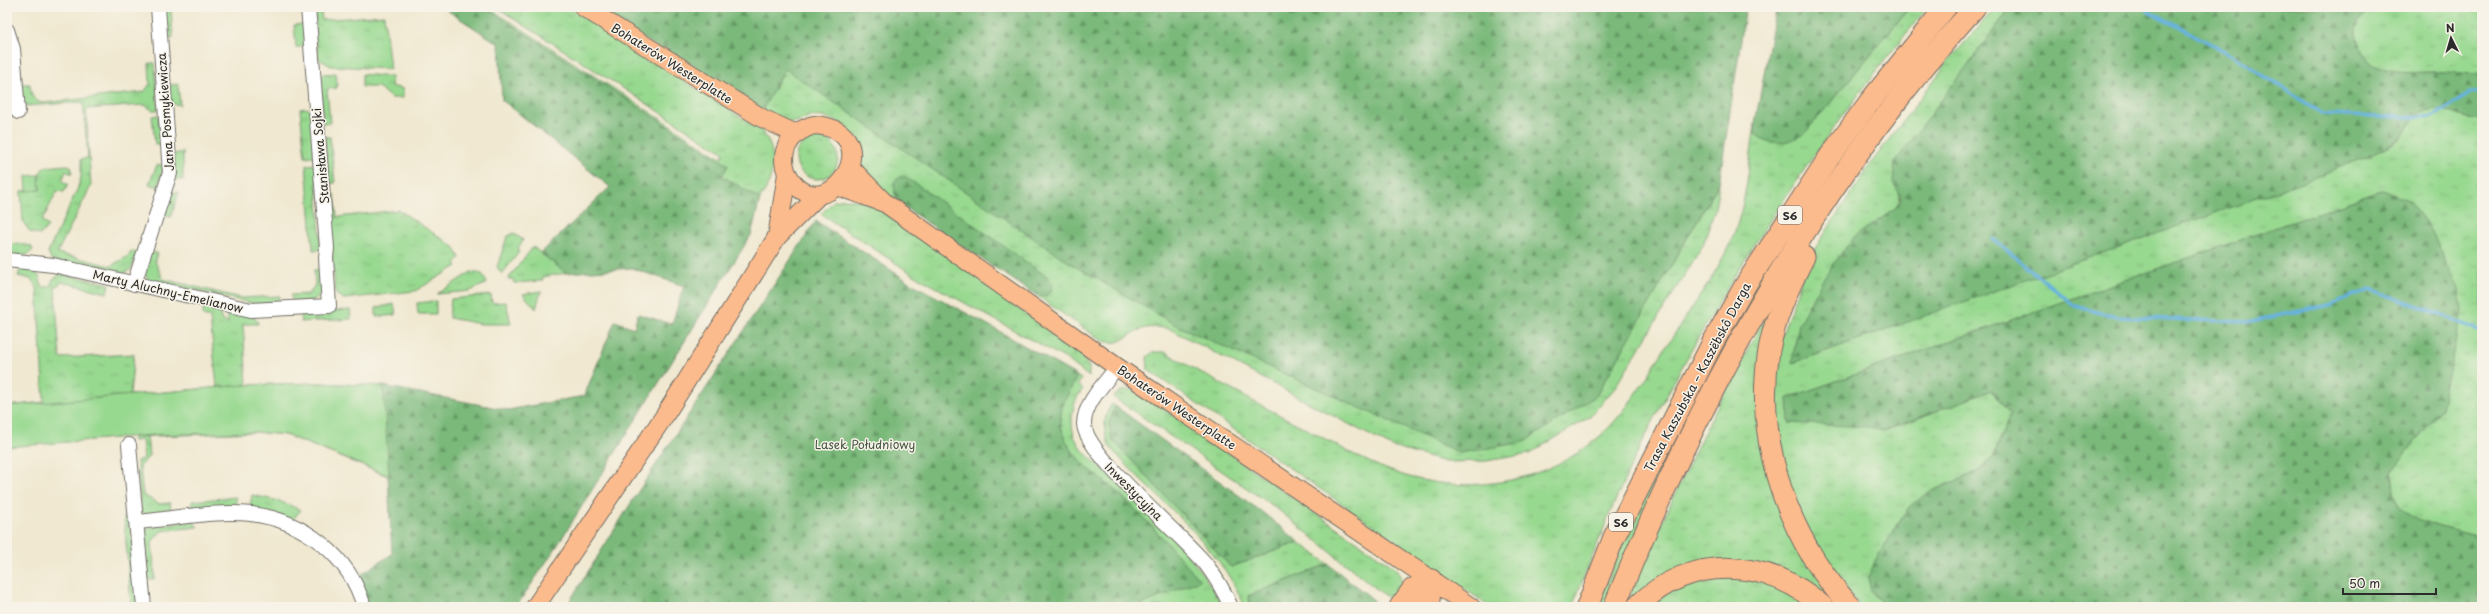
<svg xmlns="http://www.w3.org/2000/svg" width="2489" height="614" font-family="'Playpen Sans',sans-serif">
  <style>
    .grass { fill: url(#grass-tufts); stroke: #62825e }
    .forest { fill: url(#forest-firs); stroke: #527252 }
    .park { fill: #98d990; stroke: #62825e }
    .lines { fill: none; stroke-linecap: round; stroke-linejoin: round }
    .stream { stroke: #66b2df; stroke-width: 3.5 }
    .minor-casing { stroke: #706d65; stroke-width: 16 }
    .major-casing { stroke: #706d65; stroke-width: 20 }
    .highway-casing { stroke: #706d65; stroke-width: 23 }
    .minor { stroke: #fff; stroke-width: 14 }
    .major { stroke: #fbbb8d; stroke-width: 18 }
    .highway { stroke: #fbbb8d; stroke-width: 21 }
    .labels { text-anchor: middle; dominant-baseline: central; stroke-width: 3; stroke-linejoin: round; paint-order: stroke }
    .shield { fill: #f7f3e8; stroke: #686764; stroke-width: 1 }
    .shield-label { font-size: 11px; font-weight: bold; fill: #2b2b2b }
    .street-label { font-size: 12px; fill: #2b2b2b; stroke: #f7f3e8 }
    .park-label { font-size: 12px; fill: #465644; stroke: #f7f3e8 }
  </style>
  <defs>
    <pattern id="grass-tufts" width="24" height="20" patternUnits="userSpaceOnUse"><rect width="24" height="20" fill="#98d990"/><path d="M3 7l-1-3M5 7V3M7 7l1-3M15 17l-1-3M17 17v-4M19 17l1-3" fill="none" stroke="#83ba7c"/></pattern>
    <pattern id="forest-firs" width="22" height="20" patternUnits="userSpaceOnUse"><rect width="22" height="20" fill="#7ab97a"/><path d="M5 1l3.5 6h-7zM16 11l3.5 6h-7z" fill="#649764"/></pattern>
  </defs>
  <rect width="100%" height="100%" fill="#f7f3e8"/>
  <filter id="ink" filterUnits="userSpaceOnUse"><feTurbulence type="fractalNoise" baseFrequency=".025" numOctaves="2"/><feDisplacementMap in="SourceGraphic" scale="8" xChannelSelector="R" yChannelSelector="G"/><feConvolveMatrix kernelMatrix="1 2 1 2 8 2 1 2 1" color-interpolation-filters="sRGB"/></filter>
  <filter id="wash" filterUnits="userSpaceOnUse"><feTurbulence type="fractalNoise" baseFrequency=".012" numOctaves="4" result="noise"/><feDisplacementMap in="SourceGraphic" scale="16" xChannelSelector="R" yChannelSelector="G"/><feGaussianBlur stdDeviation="0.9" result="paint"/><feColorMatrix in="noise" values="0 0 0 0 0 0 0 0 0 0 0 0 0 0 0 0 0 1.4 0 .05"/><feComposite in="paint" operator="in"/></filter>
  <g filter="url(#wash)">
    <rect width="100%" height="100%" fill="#f0e8d0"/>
    <g class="grass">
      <path d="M484 7H488L721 158 724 153 496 7H568L761 130C779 152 775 176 760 199L722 176 728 165Z"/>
      <path d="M1910 7H1928C1816 141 1719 289 1641 445 1615 497 1594 553 1572 607H1491L1148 370 1147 357 1153 352H1165C1209 378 1255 403 1301 426 1330 441 1360 460 1391 471 1460 497 1543 486 1600 436 1627 412 1645 380 1664 350 1687 314 1715 278 1732 239 1747 203 1749 162 1755 124V134L1816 120Z"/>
      <path d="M1955 7H1965L1694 407 1658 480 1605 607H1597L1627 533 1718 346 1813 193Z"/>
      <path d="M1996 7H2011L1978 51 1893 182C1901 192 1902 198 1895 209 1846 246 1796 299 1793 363L2354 160C2367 154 2388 149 2399 139 2408 130 2411 116 2425 111 2445 103 2463 124 2482 117V538C2464 532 2411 523 2400 507 2393 497 2393 483 2392 471L2441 409 2383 190 1788 398 1884 431 1992 390 2010 414 1994 455 1979 471 1928 493 1909 507 1875 561 1871 591 1885 607H1859L1802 522 1780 459 1773 380 1779 343 1810 256 1875 158 1947 63Z"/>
      <path d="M2365 7H2482V73C2468 75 2456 72 2442 72 2410 71 2368 82 2357 39 2354 28 2358 20 2366 13Z"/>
      <path d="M171 9 173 38H163L161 10Z"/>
      <path d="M316 11H321L322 20 384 15 390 69 331 66 319 59 315 37Z"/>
      <path d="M305 24 306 45 296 48 294 25Z"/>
      <path d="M149 63H155L158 110H152L145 105 86 109 91 186 57 253 111 266 128 256 131 251 137 253 131 269 121 275 51 260 48 252 77 190 81 177V159L88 158 83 102 26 106 24 104 20 84H30C31 94 32 101 43 103L144 92 150 84Z"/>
      <path d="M785 68 1073 265 1596 396 1719 183 1715 209 1703 245 1614 389 1588 418 1529 454 1486 461 1445 462 1392 447 1170 329C1160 327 1149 326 1139 330 1124 337 1119 347 1101 340L1033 293 1045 296 1046 276 1031 266 904 207 886 194 860 164C860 135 839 113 809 117 804 118 799 122 794 122 785 123 770 115 761 112Z"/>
      <path d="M336 73 337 88 327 89 330 123H323L320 77 323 74Z"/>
      <path d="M362 74 392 77 391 86 403 89V98H391L378 87H362Z"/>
      <path d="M178 84 180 105 169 103 167 85Z"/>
      <path d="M307 108 313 112 315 156 305 157 300 109Z"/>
      <path d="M158 115 161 144H155L152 116Z"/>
      <circle cx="817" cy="158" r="21"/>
      <path d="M325 137H330L335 183 328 184Z"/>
      <path d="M183 152V180L174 179V154Z"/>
      <path d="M316 164 321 250H313L306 165Z"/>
      <path d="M67 165 71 166 72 174 66 171 62 181 68 184 64 192 57 191 42 221 48 226 40 235 30 232 23 222 21 191 40 190 39 175 44 167Z"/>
      <path d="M157 165H164L158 187 149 184Z"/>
      <path d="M179 192 171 217 161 215 168 193Z"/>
      <path d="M327 195H335L337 217 399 210 454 247 460 258 455 263 457 266 415 291 344 299 336 294 335 288Z"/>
      <path d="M845 199 862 201 880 209 1079 351 1089 367V377L1068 360 914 275 821 214 834 201Z"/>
      <path d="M513 233 523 240 517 250 519 252 502 274 497 267 507 237Z"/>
      <path d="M19 244 31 246 33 250 27 255H7V245Z"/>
      <path d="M533 247 566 273 543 277 542 281 514 283 513 279H508Z"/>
      <path d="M149 251 157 253 155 261 163 279 241 298 280 296 279 302 255 304 148 280 143 270Z"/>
      <path d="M31 267 39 276 42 287H50L53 279 61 274 109 284 107 293 62 282 55 288 60 358 134 354 130 395 226 387H217L210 318 203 316V310L207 307 219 311 222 321 228 323 227 316 230 312C240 315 256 312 258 324H243L247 385 7 406 44 402 37 287 31 279 18 276 21 268Z"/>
      <path d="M321 269C321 285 328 299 308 301 302 301 297 303 292 300L291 295 309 294 315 285 314 270Z"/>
      <path d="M471 272 482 274 487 283 470 291 437 294Z"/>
      <path d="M541 291 536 309 523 294Z"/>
      <path d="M491 295 492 303 506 302 511 324H481L449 318 451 299Z"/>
      <path d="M436 301V314H418L417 303Z"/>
      <path d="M394 304 396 315 376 317V308Z"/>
      <path d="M1771 309 1760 429 1841 607H1831L1761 565 1631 598V593C1673 496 1717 399 1771 309Z"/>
      <path d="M350 310 351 319 301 322 300 313Z"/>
      <path d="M1077 376 1081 379 1078 385 1083 389C1072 401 1069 423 1075 438 1082 454 1098 464 1110 475 1148 510 1201 562 1223 607H1136L1199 580C1176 554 1153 526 1127 501 1104 479 1066 459 1061 425 1058 407 1070 391 1077 376Z"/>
      <path d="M1135 389 1394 567C1406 579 1401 591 1394 603L1276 508 1113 397 1121 391Z"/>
      <path d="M1112 404 1115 406 1109 424 1112 439 1231 567 1299 542 1328 564 1248 596 1252 607H1245C1218 541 1154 498 1109 446 1104 431 1102 418 1112 404Z"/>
      <path d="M147 436 149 456 140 467 143 495 159 504 170 503 172 514 144 515 141 512 137 461 144 458 142 440 133 441V437Z"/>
      <path d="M252 495 279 501 301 510 292 520 252 510 250 506Z"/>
      <path d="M236 497V507L193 512 192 501Z"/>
      <path d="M124 517H130L138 601 136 604H131Z"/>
      <path d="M193 521 198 527 161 531 152 542 155 579 148 580 144 533 147 528Z"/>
      <path d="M1720 576 1767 582 1810 607H1647L1676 587Z"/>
    </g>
    <g class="forest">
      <path d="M442 7H484L728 165 722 176 760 199 751 235 557 546 516 607H368L357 577 392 554 388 476 286 435 255 432 133 437 244 385 318 383 383 386 508 410 584 396 615 321 634 328 638 314 672 324 684 286 632 268 566 273 541 253 610 187 502 100 499 44Z"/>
      <path d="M593 7H1746L1719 183 1596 396 1524 442 1460 453 1176 325 1073 265 785 69 761 112Z"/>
      <path d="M1776 7H1910L1804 134C1785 144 1773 147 1755 134V124Z"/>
      <path d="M2011 7H2365L2366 13C2358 20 2354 28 2357 39 2368 82 2410 71 2442 72 2456 72 2468 75 2482 73V117C2464 124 2446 104 2426 111 2409 116 2408 133 2397 140 2376 155 2345 164 2322 175L1792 363 1799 323 1826 274 1854 237 1895 209 1900 202 1901 195 1893 183 1895 162Z"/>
      <path d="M899 177H906L1046 276 1053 284 1051 292 1045 296 1033 293 904 207 895 195 894 182Z"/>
      <path d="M2383 190 2409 201 2427 224 2459 289 2462 311 2441 409 2392 471C2393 483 2393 497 2400 507 2411 523 2464 532 2482 538V607H1885L1871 590 1868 579 1875 561 1909 507 1928 493 1979 471 1994 455 2010 414 1992 390 1884 431 1867 427 1789 423 1788 398Z"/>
      <path d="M816 221 909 282 990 326 1077 376C1070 391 1058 407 1061 425 1066 459 1104 479 1127 501 1153 526 1176 554 1200 580L1136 607H566L636 495Z"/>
      <path d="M1115 406 1262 512 1299 542 1231 567 1112 439 1109 424Z"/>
      <path d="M1328 564 1375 601 1371 607H1252L1248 596Z"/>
    </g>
    <g class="park">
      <path d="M39 175 40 190 27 191 26 176Z"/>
      <path d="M318 383 383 386 389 476 286 435 255 432 153 435 7 447V406L244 385Z"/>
    </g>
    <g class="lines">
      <g class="stream">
        <path d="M2147 10 2230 54 2323 114 2431 118 2470 93 2482 94"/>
        <path d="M1993 239 2075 306 2116 317 2246 322 2330 305 2370 289 2441 314 2482 332"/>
      </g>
    </g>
  </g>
  <g filter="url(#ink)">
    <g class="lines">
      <defs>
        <g id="minor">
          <path d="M7 30 13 49 18 112"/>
          <path d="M7 260 53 265 251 310 329 306 326 258 327 248 308 7"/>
          <path d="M134 284 170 173 158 7"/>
          <path d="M1117 367C1106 382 1084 403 1084 424 1084 453 1182 535 1205 563 1215 576 1224 591 1231 607"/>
          <path d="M129 445 144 607"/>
          <path d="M137 522C171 519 218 510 251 514 303 520 350 556 364 607"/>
        </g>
        <g id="major">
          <path d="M583 7 762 118 794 133"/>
          <path d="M814 125C892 130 829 232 791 180 775 157 788 132 814 125Z"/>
          <path d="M850 167 885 203 1117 367 1471 607"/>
          <path d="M837 186 882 202"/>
          <path d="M777 237 787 174"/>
          <path d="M535 607 665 415 777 237 819 195"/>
        </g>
        <g id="highway">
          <path d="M1804 257C1789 286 1775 317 1769 350 1754 443 1788 539 1851 607"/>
          <path d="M1400 607 1413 589 1431 580"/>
          <path d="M1424 607 1429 600 1431 580"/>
          <path d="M1587 607 1614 537 1712 344 1746 284 1830 156 1871 100 1946 7"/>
          <path d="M1614 607C1701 390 1818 182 1975 7"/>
          <path d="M1637 607C1688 553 1771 558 1823 607"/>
        </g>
      </defs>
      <use href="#minor" class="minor-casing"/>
      <use href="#major" class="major-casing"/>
      <use href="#highway" class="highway-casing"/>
      <use href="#minor" class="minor"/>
      <use href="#major" class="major"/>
      <use href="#highway" class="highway"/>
    </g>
  </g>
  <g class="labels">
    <g class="shield">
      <rect x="1778" y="206" width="24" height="18" rx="3"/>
      <rect x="1609" y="513" width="24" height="18" rx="3"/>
    </g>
    <g class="shield-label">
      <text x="1790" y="215">S6</text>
      <text x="1621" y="522">S6</text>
    </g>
    <g class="street-label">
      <text transform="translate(672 63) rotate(32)">Bohaterów Westerplatte</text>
      <text transform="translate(165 112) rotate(-94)">Jana Posmykiewicza</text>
      <text transform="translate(320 156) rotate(-95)">Stanisława Sojki</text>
      <text transform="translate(168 291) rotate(13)">Marty Aluchny-Emelianow</text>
      <text transform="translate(1697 377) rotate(-62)">Trasa Kaszubska – Kaszëbskô Darga</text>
      <text transform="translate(1177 407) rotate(34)">Bohaterów Westerplatte</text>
      <text transform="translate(1134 491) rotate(45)">Inwestycyjna</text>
    </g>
    <g class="park-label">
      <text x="865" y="444">Lasek Południowy</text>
    </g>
  </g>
  <rect width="2489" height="614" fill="none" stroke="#f7f3e8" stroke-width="24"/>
  <g transform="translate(2451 38) rotate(355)" stroke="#f7f3e8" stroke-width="3" paint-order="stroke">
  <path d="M0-3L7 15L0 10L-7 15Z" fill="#2b2b2b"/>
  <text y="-6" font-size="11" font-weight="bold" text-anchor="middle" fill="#2b2b2b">N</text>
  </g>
  <path d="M2343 588v6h93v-6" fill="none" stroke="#2b2b2b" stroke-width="2"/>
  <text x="2349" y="588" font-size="12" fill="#2b2b2b" stroke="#f7f3e8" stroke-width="3" paint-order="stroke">50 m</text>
</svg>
